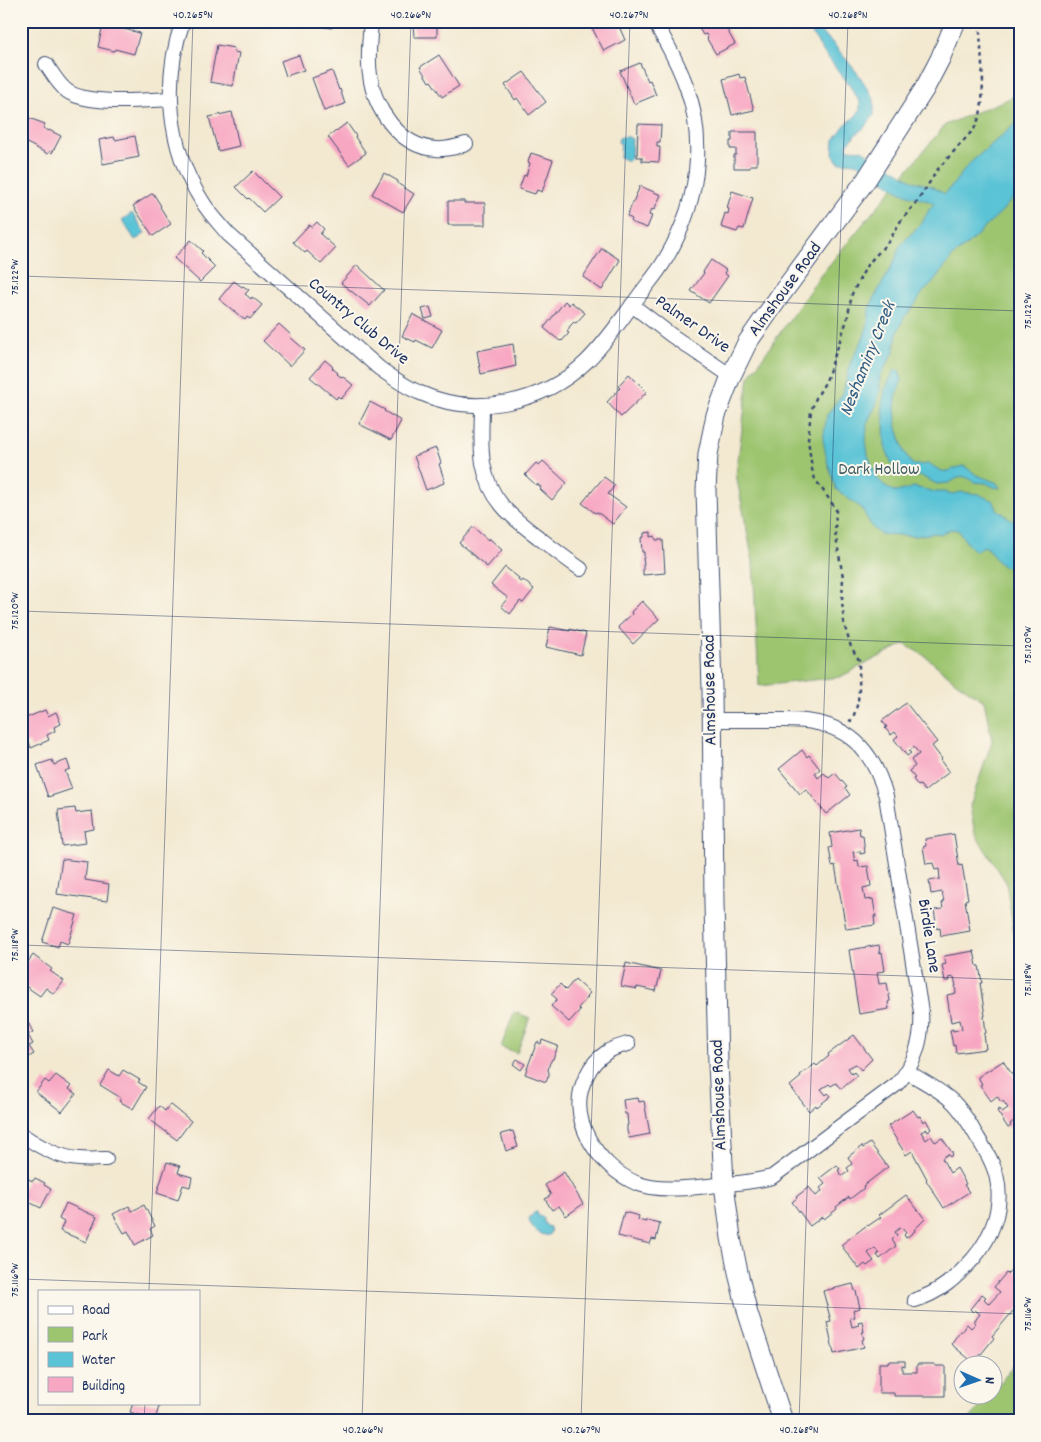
<svg xmlns="http://www.w3.org/2000/svg" width="1041" height="1442" font-family="Dekko,sans-serif">
  <style>
    .green { fill: #9dc570; stroke: #5c7a67 }
    .water { fill: #5ac3d6; stroke: #3a799a }
    .building { fill: #f8a7c3 }
    .lines { fill: none; stroke-linecap: round; stroke-linejoin: round }
    .minor-casing { stroke: #3b4b6f; stroke-width: 16 }
    .secondary-casing { stroke: #3b4b6f; stroke-width: 21 }
    .path { stroke: #3b4b6f; stroke-width: 2.5; stroke-dasharray: 4 4; stroke-linecap: butt }
    .minor { stroke: #fff; stroke-width: 14 }
    .secondary { stroke: #fff; stroke-width: 19 }
    .ticks { fill: none; stroke: #1b2f5e; stroke-width: 1; stroke-opacity: 0.45 }
    .labels { text-anchor: middle; dominant-baseline: central; stroke-width: 4; stroke-linejoin: round; paint-order: stroke }
    .street-label { font-size: 18px; fill: #1b2f5e; stroke: #fbf7ec }
    .park-label { font-size: 18px; fill: #425c63; stroke: #fbf7ec }
    .water-label { font-size: 19px; font-style: italic; fill: #2e5b82; stroke: #fbf7ec }
    .neatline { fill: none; stroke: #1b2f5e; stroke-width: 2 }
    .ticks-label { font-size: 12px; text-anchor: middle; fill: #1b2f5e }
  </style>
  <rect width="100%" height="100%" fill="#fbf7ec"/>
  <filter id="ink" filterUnits="userSpaceOnUse"><feTurbulence type="fractalNoise" baseFrequency=".02" numOctaves="2"/><feDisplacementMap in="SourceGraphic" scale="10" xChannelSelector="R" yChannelSelector="G"/><feConvolveMatrix kernelMatrix="1 2 1 2 8 2 1 2 1" color-interpolation-filters="sRGB"/></filter>
  <filter id="wash" filterUnits="userSpaceOnUse"><feTurbulence type="fractalNoise" baseFrequency=".0096" numOctaves="4" result="noise"/><feDisplacementMap in="SourceGraphic" scale="20" xChannelSelector="R" yChannelSelector="G"/><feGaussianBlur stdDeviation="1.12" result="paint"/><feColorMatrix in="noise" values="0 0 0 0 0 0 0 0 0 0 0 0 0 0 0 0 0 1.4 0 .05"/><feComposite in="paint" operator="in"/></filter>
  <g filter="url(#wash)">
    <rect width="100%" height="100%" fill="#f3e9d1"/>
    <g class="green">
      <path d="M1020 94V976L1017 953 1006 882 975 834 970 806 992 741 984 701 956 682 925 656 904 644 840 677 759 686 753 562 736 474 749 377 820 276 945 125Z"/>
      <path d="M514 1012 530 1018 517 1053 501 1047Z"/>
      <path d="M1020 1358V1421H968L990 1395 994 1394V1390Z"/>
    </g>
    <g class="water">
      <path d="M803 21H813L820 32 830 40 859 75 874 99V115L865 127 855 135 847 145 848 149 861 150 887 164 913 181 931 186 945 194 971 162 1020 120V193L1014 197 1002 211 967 245 953 256 932 284 923 292 916 303 904 318 897 333 894 352 880 376V391L876 405 867 423 866 441 868 455 877 478 886 487 893 491 897 492 914 487 936 492H945L953 494 961 492 978 494 993 501 998 510 1020 526V573L1013 570 1011 567C1009 567 1005 567 1003 566 995 562 992 550 984 546L976 551C968 547 964 538 958 530L951 529 941 534 936 533 915 536 880 534 872 527 862 509 836 489 827 460 823 440 827 415 843 393 851 361 863 339 868 324 869 308 896 258 899 247 923 221 930 208 934 204C925 199 917 198 908 195 890 188 876 171 858 164 852 162 844 162 838 162L833 154 834 140 845 125 855 117 860 110V102L848 83 821 49 817 41Z"/>
      <path d="M626 136 632 139 631 158 627 161 620 157 621 144 618 142 619 138Z"/>
      <path d="M132 213 145 233 139 239 138 238 135 240 122 220Z"/>
      <path d="M899 370 902 380 897 393 895 408 897 428 904 451 910 462 914 465 930 464C949 477 944 470 964 466L977 475 997 483 1000 488 994 487 986 483 974 482 968 478 961 476 949 483 937 484 921 476 910 477 898 472 891 462 885 446 884 420 882 405 885 389 894 371Z"/>
      <path d="M535 1212H537L538 1216H542C543 1217 543 1220 544 1222 546 1228 554 1226 549 1235 540 1237 530 1227 529 1218Z"/>
    </g>
    <g id="blocks">
      <g class="building">
        <path d="M311 21H333L332 28 311 25Z"/>
        <path d="M413 21H437V37H414Z"/>
        <path d="M590 21H611L614 27 618 24 625 40 604 51 589 22Z"/>
        <path d="M699 21H722L735 44 716 54 707 39 708 38 706 34 703 35 696 23Z"/>
        <path d="M103 24 140 33 134 54 115 49 114 51 98 47Z"/>
        <path d="M217 45 234 48 233 52 239 53 233 86 210 82Z"/>
        <path d="M299 55 304 70 286 76 281 61Z"/>
        <path d="M439 55 459 86 442 97 431 81 429 82 420 67Z"/>
        <path d="M640 63 648 81 650 80 656 95 634 104 620 71Z"/>
        <path d="M332 71 339 90 340 89 345 104 324 111 312 78Z"/>
        <path d="M524 72 546 102 529 115 517 98 515 100 505 85Z"/>
        <path d="M739 74 740 78 745 77 754 110 732 115 723 79Z"/>
        <path d="M232 112 239 146 218 151 209 117Z"/>
        <path d="M29 118 45 124 43 128 49 131V130L61 136 52 153 50 151 48 154 21 140V133Z"/>
        <path d="M347 123 356 136 355 137 366 153 349 165 328 137Z"/>
        <path d="M638 124 661 125 660 142H657V147H660L659 162 642 161V157H637Z"/>
        <path d="M732 132H757V165H750V168H734V155H736V149H730V141H732Z"/>
        <path d="M135 136 139 157 103 164 99 140 114 137 115 140Z"/>
        <path d="M531 153 553 160 542 192 537 190 535 194 519 189 524 175 526 176 530 163 528 162Z"/>
        <path d="M253 171 279 197 263 212 249 198 248 199 236 187Z"/>
        <path d="M384 173 398 181 397 183 414 194 403 212 372 194Z"/>
        <path d="M640 186 661 195 654 210 652 209 649 215 652 216 647 228 631 222 632 219 627 216Z"/>
        <path d="M732 191 753 198 744 229 739 228 737 232 721 227 725 213 728 214 729 209 727 208Z"/>
        <path d="M153 193 161 206 160 207 171 224 153 236 133 206Z"/>
        <path d="M448 201H464V203H485V225H448Z"/>
        <path d="M317 222 324 229 320 234 336 248 321 264 307 251 305 253 293 242 309 225 312 227Z"/>
        <path d="M191 240 203 251 201 253 215 267 200 282 174 258Z"/>
        <path d="M602 248 620 260 602 290 583 277Z"/>
        <path d="M711 260 726 270 724 273 728 276 709 303 691 291 704 273 703 272Z"/>
        <path d="M357 265 384 290 370 306 341 283Z"/>
        <path d="M234 281 242 287 243 286 249 290 245 294 251 299 252 297 262 305 250 319 247 317 245 320 219 299Z"/>
        <path d="M565 301 569 305 571 302 585 313 576 323 574 322 570 326 567 332 569 333 562 341 561 340 560 341 544 328Z"/>
        <path d="M430 307 433 317 425 319 422 309Z"/>
        <path d="M413 314 442 330 432 348 416 340 415 342 402 336Z"/>
        <path d="M279 324 291 335 290 337 305 350 290 366 263 341Z"/>
        <path d="M513 344 516 366 481 374 477 351Z"/>
        <path d="M325 360 333 367 332 368 338 373 337 374 341 377 342 376 353 385 341 399 338 396 336 399 310 377Z"/>
        <path d="M629 374 647 392 621 417 607 402 620 388 618 386Z"/>
        <path d="M370 402 385 410 384 411 401 421 391 440 359 424Z"/>
        <path d="M436 448 441 463 439 464 444 479H443L444 483 426 490 414 456Z"/>
        <path d="M543 461 567 483 552 500 540 489 541 487 537 484 536 485 525 475 536 463 539 465Z"/>
        <path d="M604 477 615 485 608 494 626 507 613 524 597 512 595 513 582 503Z"/>
        <path d="M473 527 488 540 489 538 502 550 487 567 459 543Z"/>
        <path d="M651 532V537L655 536 656 540H663L665 573 643 575V565H644L643 558H644V552H642L641 538 644 537V533Z"/>
        <path d="M505 567 519 578 518 580 521 582 523 580 534 589 523 603 520 601 510 614 501 606 508 598 491 585Z"/>
        <path d="M642 601 659 619 633 644 618 627 632 614 631 612Z"/>
        <path d="M550 627 570 631V629L586 633 581 655 546 647Z"/>
        <path d="M906 703 937 742 932 746 942 759 940 760 949 772 925 791 920 785 918 786 913 779 915 778 909 771 915 766 911 760 919 754 914 747 909 751 911 753 907 756 894 739 898 736 895 732 891 735 885 728 887 727 882 721Z"/>
        <path d="M45 710 48 716 56 712 61 724 54 727 55 731 47 735 49 740 31 748 29 742 21 746V720Z"/>
        <path d="M802 750 807 757 809 755 820 769 815 773 818 778 824 773 829 778 835 773 847 787 845 788 850 795 826 814 806 789 800 794 779 769Z"/>
        <path d="M52 760 54 765 67 760 70 769 65 771 72 789 48 797 37 765Z"/>
        <path d="M75 808 76 813 92 811 94 829 84 831 86 843 62 846 58 810Z"/>
        <path d="M859 828 860 835H863L865 853 860 854V851L853 852 855 861 858 860 859 867 868 866 871 886 863 888 865 900 873 899 876 917H874L875 925 846 929 835 865 832 866 829 848 832 847 830 833Z"/>
        <path d="M954 834 959 866 962 865 968 899 965 900 970 931 941 936 940 928 937 929 934 910 943 909 942 903 944 902 942 892 931 894 929 881 940 879 939 869 935 870 933 863 926 864 923 847 926 846 925 839Z"/>
        <path d="M62 859 87 862 85 880 109 884 107 901 57 894Z"/>
        <path d="M53 908 77 915 68 944 60 941 58 947 42 942Z"/>
        <path d="M879 945 880 953 882 952 885 971 877 972 879 984 887 983 890 1001 888 1002 889 1009 859 1014 849 950Z"/>
        <path d="M974 951 977 966H979L982 983H980L985 1016H984L986 1033 984 1034 986 1049 956 1053 955 1045 953 1046 950 1030 953 1029V1031L962 1029 960 1020 951 1022 947 995 956 993 955 986H956L954 977 949 978 950 981H945L942 965 946 964 944 956Z"/>
        <path d="M33 955 52 969 50 971 64 981 54 994 46 988 40 996 21 983V957L28 962Z"/>
        <path d="M626 963 661 971 656 991 637 987V989L621 986Z"/>
        <path d="M575 979 590 993 587 996 588 997 578 1008 580 1010 569 1022 551 1006 557 999 551 994 560 984 566 990Z"/>
        <path d="M29 1024 33 1032 28 1035 33 1044 29 1046 34 1054 21 1061V1028Z"/>
        <path d="M854 1035 872 1059 861 1070 856 1064 848 1068 852 1074 854 1072 857 1076 841 1089 836 1083 831 1086 829 1084 821 1089 826 1095 828 1093 831 1096 817 1107 816 1105 809 1111 790 1086 801 1077 800 1075 815 1064 817 1066 829 1056 828 1054Z"/>
        <path d="M542 1040 558 1046 553 1059H552L549 1065 548 1071 549 1072V1075L546 1082 525 1074 537 1042 541 1044Z"/>
        <path d="M517 1059 525 1064 521 1070 513 1064Z"/>
        <path d="M1003 1061 1020 1086V1127L1015 1120 1010 1124 1011 1126 1008 1128 997 1111 1000 1109 1002 1112 1008 1108 1003 1101 1001 1102 997 1096 991 1101 980 1085 982 1084 978 1077Z"/>
        <path d="M109 1070 119 1076 123 1070 140 1080 138 1082 146 1087 133 1109 119 1101 121 1098 100 1085Z"/>
        <path d="M56 1075 71 1086 69 1089 76 1094 62 1112 36 1092 45 1080 49 1083Z"/>
        <path d="M638 1098 639 1102 644 1101 650 1134 629 1138 627 1131V1125H628L627 1114H625L623 1100Z"/>
        <path d="M170 1104 191 1121 177 1140 149 1119 159 1106 165 1111Z"/>
        <path d="M913 1110 918 1117 920 1116 923 1122 926 1120 931 1129 928 1131 927 1129 921 1132 926 1140 931 1136 935 1142 942 1138 953 1154 950 1157 948 1154 942 1158 950 1173 957 1168 966 1184 964 1185 969 1192 944 1208 926 1180 927 1179 912 1151 906 1155 888 1126Z"/>
        <path d="M513 1131 518 1147 506 1151 501 1134Z"/>
        <path d="M870 1143 888 1167 863 1186 864 1188 850 1199 849 1197 836 1207 837 1209 824 1219 822 1217 810 1226 792 1202 797 1198 796 1197 809 1187 816 1196 822 1191 820 1188 825 1184 820 1178 837 1165 840 1169 838 1170 842 1176 849 1171 847 1168 852 1164 848 1157 862 1146 863 1148Z"/>
        <path d="M167 1162 180 1166 178 1173 192 1177 190 1187 183 1185 178 1200 157 1193Z"/>
        <path d="M564 1172 583 1204 566 1216 559 1206 552 1210 545 1199 551 1195 545 1185Z"/>
        <path d="M35 1178 45 1183 44 1185 51 1189 41 1208 21 1198V1193L28 1179 33 1181Z"/>
        <path d="M906 1195 925 1219 914 1230 915 1231 906 1238 904 1235 906 1233 901 1227 895 1232 897 1235 892 1240 896 1246 880 1259 877 1255 879 1254 875 1248 868 1253 874 1261 867 1266 865 1264 859 1269 841 1245 867 1225 868 1226 881 1217 879 1215Z"/>
        <path d="M66 1203 97 1217 86 1242 60 1231 64 1222 59 1219Z"/>
        <path d="M144 1205 155 1226 150 1229 153 1235 135 1245 128 1231 124 1233 113 1214 129 1206 132 1211Z"/>
        <path d="M624 1212 639 1216 638 1220 646 1222V1220L660 1223 656 1240 652 1239 650 1244 618 1236Z"/>
        <path d="M1012 1269 1020 1275V1306L1015 1312 1013 1311 992 1336 994 1338 974 1363 951 1344 960 1331 961 1332 967 1324 971 1328 976 1323 974 1322 980 1314 975 1310 973 1312 970 1309 982 1294 986 1297 984 1299 989 1304 1000 1292 994 1287 1006 1273 1007 1274Z"/>
        <path d="M853 1284 855 1291H856L860 1308 853 1310 855 1317 850 1318 852 1327 859 1325 858 1322 862 1321 864 1332H862L864 1339 862 1340 864 1347 834 1354 827 1322 831 1321 823 1291Z"/>
        <path d="M888 1361H905V1366L902 1365V1372H917V1364H935V1366H945V1396H894V1393H879V1363H888Z"/>
        <path d="M133 1403H160L155 1420 130 1412Z"/>
      </g>
    </g>
  </g>
  <g filter="url(#ink)">
    <use href="#blocks" fill-opacity="0" stroke="#3b4b6f" stroke-width="1"/>
    <g class="lines">
      <defs>
        <g id="minor">
          <path d="M183 21C162 80 168 148 202 201 209 213 219 223 228 234L379 368C392 377 404 386 418 392 474 418 542 404 586 362 605 344 620 321 636 300 645 287 657 274 665 260 683 230 695 195 697 160 700 106 681 67 654 21"/>
          <path d="M371 21C370 39 367 57 370 75 374 108 399 147 436 149 446 150 456 147 466 144"/>
          <path d="M46 64C52 73 58 84 67 91 88 106 145 100 171 99"/>
          <path d="M632 305 671 335 731 376"/>
          <path d="M482 405C482 423 480 445 483 463 489 499 510 516 538 537 552 548 566 559 581 569"/>
          <path d="M628 1044C621 1046 613 1048 607 1052 598 1058 591 1066 587 1075 564 1116 597 1166 636 1183 662 1193 692 1187 719 1185 737 1183 755 1182 772 1177L897 1084C915 1065 923 1038 921 1012L886 796C875 757 855 729 812 722 798 719 784 720 770 720 750 720 731 720 712 720"/>
          <path d="M908 1072C922 1081 939 1089 952 1101 962 1110 969 1123 976 1135 984 1148 994 1163 997 1179 1003 1208 992 1237 973 1259 956 1278 939 1293 915 1300"/>
          <path d="M21 1134C38 1146 58 1158 79 1159 88 1160 97 1159 106 1159"/>
        </g>
        <path id="secondary" d="M783 1421 748 1314 739 1277 731 1238 724 1184 718 1063 714 904 712 689 706 490 708 454 716 415 731 376 747 343 779 297 866 180 925 88 940 59 956 21"/>
      </defs>
      <use href="#minor" class="minor-casing"/>
      <use href="#secondary" class="secondary-casing"/>
      <path class="path" d="M849 720 851 721C861 703 859 684 859 663V660L851 647 844 624 842 601 843 577 835 532 836 509 815 479 812 469 808 439 811 411 816 398 826 381 847 320 852 294 867 265 889 241 900 222 919 199 938 169 974 129 980 116 982 103 983 82 980 32 982 21"/>
      <use href="#minor" class="minor"/>
      <use href="#secondary" class="secondary"/>
    </g>
  </g>
  <path class="ticks" d="M21 276 1020 311M21 611 1020 646M21 945 1020 980M21 1279 1020 1314M149 1291 193 21M144 1421 145 1403M362 1421 411 21M581 1421 630 21M799 1421 848 21M1017 1421 1020 1345"/>
  <g class="labels">
    <g class="street-label">
      <text transform="translate(786 290) rotate(-54)">Almshouse Road</text>
      <text transform="translate(358 322) rotate(40)">Country Club Drive</text>
      <text transform="translate(692 325) rotate(35)">Palmer Drive</text>
      <text transform="translate(711 690) rotate(-91)">Almshouse Road</text>
      <text transform="translate(928 936) rotate(81)">Birdie Lane</text>
      <text transform="translate(720 1095) rotate(-92)">Almshouse Road</text>
    </g>
    <g class="park-label">
      <text x="879" y="470">Dark Hollow</text>
    </g>
    <g class="water-label">
      <text transform="translate(869 359) rotate(-68)">Neshaminy Creek</text>
    </g>
  </g>
  <rect width="1041" height="1442" fill="none" stroke="#fbf7ec" stroke-width="55"/>
  <rect x="38" y="1290" width="162" height="115" fill="#fbf7ec" stroke="#a1a7b3"/>
  <rect x="48" y="1306" width="25" height="8" fill="#ffffff" stroke="#a1a7b3"/>
  <text x="82" y="1314" font-size="15" fill="#1b2f5e">Road</text>
  <rect x="48" y="1327" width="25" height="15" fill="#9dc570" stroke="#a1a7b3"/>
  <text x="82" y="1340" font-size="15" fill="#1b2f5e">Park</text>
  <rect x="48" y="1352" width="25" height="15" fill="#5ac3d6" stroke="#a1a7b3"/>
  <text x="82" y="1364" font-size="15" fill="#1b2f5e">Water</text>
  <rect x="48" y="1377" width="25" height="15" fill="#f8a7c3" stroke="#a1a7b3"/>
  <text x="82" y="1390" font-size="15" fill="#1b2f5e">Building</text>
  <g transform="translate(978 1380) rotate(92)"><circle r="24" fill="#fbf7ec" stroke="#a1a7b3"/>
  <path d="M0-4L9 19L0 12L-9 19Z" fill="#1f6fb2"/>
  <text y="-8" font-size="14" font-weight="bold" text-anchor="middle" fill="#1b2f5e">N</text>
  </g>
  <rect x="28" y="28" width="986" height="1386" class="neatline"/>
  <g class="ticks-label">
    <text x="193" y="18">40.265°N</text>
    <text x="411" y="18">40.266°N</text>
    <text x="629" y="18">40.267°N</text>
    <text x="848" y="18">40.268°N</text>
    <text transform="translate(14 277) rotate(-90)" y="4">75.122°W</text>
    <text transform="translate(1027 311) rotate(-90)" y="4">75.122°W</text>
    <text transform="translate(14 611) rotate(-90)" y="4">75.120°W</text>
    <text transform="translate(1027 645) rotate(-90)" y="4">75.120°W</text>
    <text transform="translate(14 945) rotate(-90)" y="4">75.118°W</text>
    <text transform="translate(1027 980) rotate(-90)" y="4">75.118°W</text>
    <text transform="translate(14 1280) rotate(-90)" y="4">75.116°W</text>
    <text transform="translate(1027 1314) rotate(-90)" y="4">75.116°W</text>
    <text x="363" y="1433">40.266°N</text>
    <text x="581" y="1433">40.267°N</text>
    <text x="799" y="1433">40.268°N</text>
  </g>
</svg>
